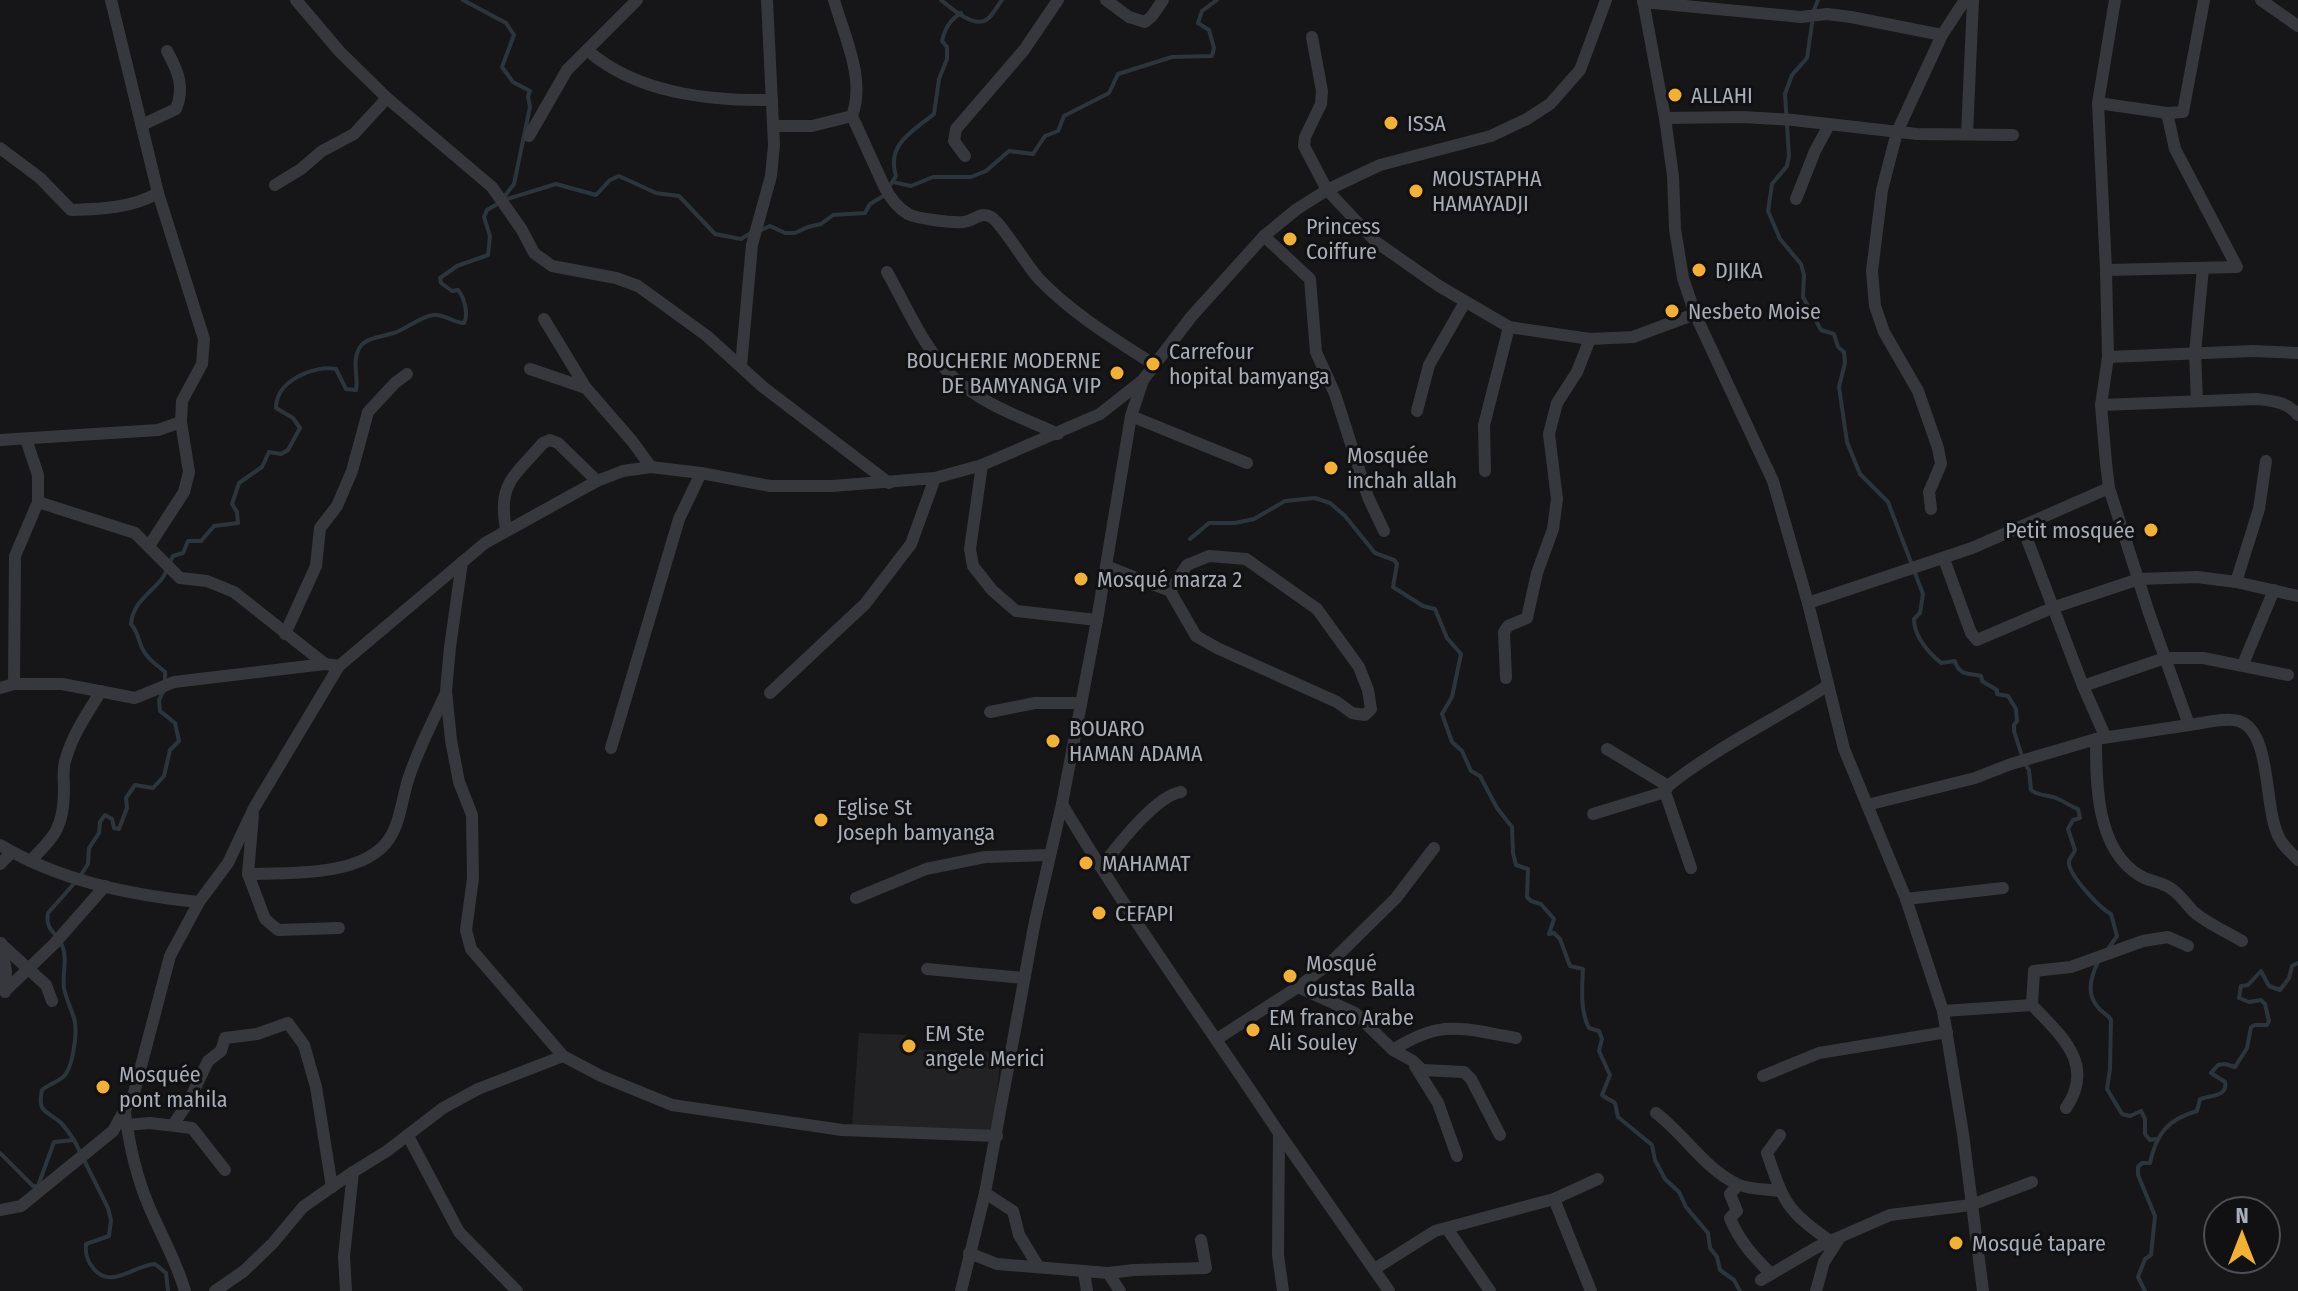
<svg xmlns="http://www.w3.org/2000/svg" width="2298" height="1291" font-family="'Fira Sans Condensed',sans-serif">
  <style>
    .built { fill: #222225 }
    .lines { fill: none; stroke-linecap: round; stroke-linejoin: round }
    .stream { stroke: #2c353c; stroke-width: 4 }
    .street { stroke: #37383d; stroke-width: 12 }
    .poi-dot { fill: #f2b134; stroke: #111113; stroke-width: 3 }
    .labels { text-anchor: middle; dominant-baseline: central; stroke-width: 6; stroke-linejoin: round; paint-order: stroke }
    .poi-label { font-size: 22px; fill: #a8adb8; stroke: #111113; text-anchor: start }
  </style>
  <rect width="100%" height="100%" fill="#161618"/>
  <path class="built" d="M859 1033 906 1035 907 1049 1001 1052 993 1133 852 1125Z"/>
  <g class="lines">
    <g class="stream">
      <path d="M463 0 506 23 514 35 502 67 513 82 530 91 528 96 530 107 514 184 504 197"/>
      <path d="M941 0C951 8 973 28 986 20 993 16 997 6 1002 0"/>
      <path d="M1818 0 1814 10 1807 58 1792 75 1785 94 1789 156 1787 166 1772 184 1768 211 1780 239 1801 264 1804 275 1803 297 1821 330 1834 334 1838 347 1844 352 1845 363 1839 387 1847 442 1860 474 1888 502 1923 594 1920 613 1914 619C1914 637 1928 652 1941 663L1955 661C1959 676 1969 673 1981 676L1982 681 1997 690V694L2008 696 2016 709 2017 721 2014 725V731L2022 756"/>
      <path d="M893 182 911 186 933 177H971L986 171 1009 151 1033 154 1045 136 1058 131 1064 116 1109 93 1118 74 1172 57 1212 56 1214 48 1209 30 1198 23 1202 11 1217 0"/>
      <path d="M889 187 896 176C886 144 913 131 934 114L939 79 947 59V47L942 41C945 28 950 20 961 13"/>
      <path d="M504 200 556 184 596 195 610 180 619 176 656 193 679 196 715 234 741 239 751 233"/>
      <path d="M759 231 770 226 785 233H795L808 227 821 224 833 215 865 213 870 204 885 195"/>
      <path d="M1190 539 1209 523H1235L1254 519 1285 501 1315 498 1330 503 1345 516 1375 553 1394 560 1397 564 1393 587 1423 606 1435 609 1447 638 1461 654 1452 697 1442 714 1452 742 1462 751 1471 771 1480 776 1497 808 1512 827 1513 853 1516 865 1528 869 1527 897 1531 901 1541 904 1554 919 1549 934 1554 933 1560 939 1570 966 1583 969C1582 988 1580 1011 1589 1028L1599 1031 1602 1039 1599 1051 1610 1075 1602 1095C1619 1107 1613 1096 1618 1117L1652 1145 1655 1160 1665 1179 1679 1192 1686 1207 1708 1233 1710 1248 1717 1257 1720 1270 1734 1280 1740 1291"/>
      <path d="M165 681V672C156 664 147 659 142 648 138 639 138 632 131 624 133 603 148 595 161 580 166 574 169 564 173 556L183 553 188 541H201L214 526 238 523 237 512 232 504 239 483 262 467 269 452 281 454 288 450 300 428 293 418 276 408C276 381 313 365 336 369L346 389 356 390C359 379 351 361 360 347 366 338 384 336 394 333 408 328 421 316 434 315 446 314 453 323 464 323 469 314 464 297 458 290L452 291 441 283 440 278 457 266 488 255 490 236 484 217 487 210 499 203"/>
      <path d="M2025 764 2029 770 2031 790C2040 797 2049 794 2058 799 2066 802 2069 806 2078 809L2080 818 2073 820 2068 829 2075 850C2074 854 2070 857 2069 861 2067 874 2100 908 2111 914L2117 936 2108 949"/>
      <path d="M2098 962C2091 976 2086 993 2097 1006 2101 1013 2107 1013 2111 1020L2110 1069 2107 1089 2122 1114 2130 1116 2141 1111 2145 1119V1134L2150 1140 2156 1139"/>
      <path d="M74 1140C70 1134 66 1128 61 1123 47 1110 37 1114 42 1090 48 1085 57 1082 63 1077 73 1069 78 1030 74 1018 71 1008 66 999 64 988 62 974 68 959 62 945 56 932 45 930 48 913L79 878 88 864 89 848 99 833 100 822 105 815 112 819 114 828 119 829 127 808 126 798 135 785 153 788 164 776 170 750 179 741 175 723 160 711 159 700 164 690"/>
      <path d="M0 1153 33 1186H38L54 1142 74 1140 108 1208 111 1220 109 1236 86 1244C85 1254 87 1261 94 1269 111 1290 134 1265 155 1264L166 1273 168 1291"/>
      <path d="M2145 1291 2138 1277 2145 1259 2151 1255 2155 1216 2138 1175V1167L2142 1163H2150C2156 1134 2168 1119 2197 1111L2200 1099C2210 1095 2228 1097 2225 1082L2211 1073 2218 1065 2225 1064 2235 1067 2247 1048 2251 1027 2255 1025H2267L2269 1021 2265 1004 2261 1000 2249 1002 2239 998 2241 986 2248 985 2261 971 2269 986 2280 990 2289 978 2292 966 2298 963"/>
    </g>
    <g class="street">
      <path d="M111 0 158 193 204 339 202 364 182 401 181 422 189 472 184 492 149 546"/>
      <path d="M296 0 340 52 387 98 492 187 522 230 534 253 552 266 616 278 638 286 707 336 763 387 889 483"/>
      <path d="M1106 0 1129 17 1145 22 1152 16 1163 0"/>
      <path d="M1643 0 1665 118 1673 176 1675 229 1683 278 1695 314 1773 481 1808 603 1844 749 1906 899 1943 1011 1963 1134 1983 1291"/>
      <path d="M2261 0 2298 26"/>
      <path d="M1643 2 1801 17 1827 14 1851 17 1942 35"/>
      <path d="M1312 37 1322 91 1321 104 1305 137 1304 146 1327 190 1376 242 1439 286 1509 327 1590 339 1633 337 1695 314"/>
      <path d="M587 50C636 93 708 101 772 100"/>
      <path d="M2098 103 2167 113 2183 112 2204 0"/>
      <path d="M852 116 884 186C889 196 898 208 908 214 918 219 952 223 963 222 974 221 980 211 991 217 1001 222 1028 268 1040 280 1073 314 1113 338 1153 364"/>
      <path d="M1665 118 1743 117 1793 120 1917 134 2013 135"/>
      <path d="M142 125 176 109C185 87 178 71 167 51"/>
      <path d="M774 126H812L852 116C866 79 844 36 834 0"/>
      <path d="M1967 134 1973 0"/>
      <path d="M529 136 567 70 637 0"/>
      <path d="M0 148 40 178 71 210C101 209 132 208 158 193"/>
      <path d="M965 156 954 141 956 129 1024 50 1058 0"/>
      <path d="M275 185 301 169 322 151 354 134 387 98"/>
      <path d="M1796 199 1815 151 1829 125"/>
      <path d="M1264 236 1310 279 1316 352 1335 394 1368 497 1384 531"/>
      <path d="M2106 270 2237 267 2175 149 2167 113"/>
      <path d="M887 272C907 307 924 349 953 377 981 404 1023 418 1058 434"/>
      <path d="M544 319 586 388 632 441 651 467"/>
      <path d="M2108 357 2253 351 2298 353"/>
      <path d="M741 366 752 245 771 176 774 145 767 0"/>
      <path d="M530 369 586 388"/>
      <path d="M2197 401 2195 353 2203 268"/>
      <path d="M2101 405 2257 399C2273 401 2288 402 2298 415"/>
      <path d="M1417 411 1429 365 1465 302"/>
      <path d="M1131 416 1247 463"/>
      <path d="M0 440 158 430 181 422"/>
      <path d="M982 465 970 549 973 566 992 590 1016 611 1097 620"/>
      <path d="M1485 471 1484 425 1509 327"/>
      <path d="M38 502 135 533 180 578 207 581 234 592 325 664"/>
      <path d="M1931 509 1929 492 1941 464 1938 448 1918 391 1884 332 1875 306 1872 271 1882 190 1897 132 1942 35 1965 0"/>
      <path d="M2022 526 2083 686 2105 736"/>
      <path d="M506 529C497 483 515 476 543 443L550 440 558 443 597 481"/>
      <path d="M1944 559 1971 633 1977 640 2052 608 2139 579 2197 577 2236 582 2298 596"/>
      <path d="M462 562 450 647 446 691 451 740 459 782 472 815 473 878 466 930 471 949 563 1056 601 1076 672 1105 842 1130 997 1136"/>
      <path d="M1106 566 1170 591 1196 636 1217 648 1337 702 1352 713 1365 715 1371 709 1368 690 1359 667 1317 609 1246 559 1209 556 1187 565 1170 591"/>
      <path d="M2236 582 2259 509 2266 461"/>
      <path d="M1808 603 1972 548 2109 488"/>
      <path d="M285 634 316 566 320 528 337 506 352 471 368 412 395 383 407 374"/>
      <path d="M2243 664 2274 590"/>
      <path d="M1506 678 1504 632 1508 626 1527 618 1537 573 1553 529 1557 499 1549 434 1557 403 1577 372 1590 339"/>
      <path d="M14 684 15 556 38 502V475L26 439"/>
      <path d="M2083 686 2165 658H2203L2288 675"/>
      <path d="M0 688 14 684H62L135 698 174 682 325 664 339 666"/>
      <path d="M770 693 865 604 911 544 935 478"/>
      <path d="M990 712 1035 703H1081"/>
      <path d="M2189 725C2204 723 2226 717 2239 721 2274 733 2262 812 2281 841 2285 848 2293 854 2298 860"/>
      <path d="M2096 739C2096 782 2096 849 2139 875 2149 882 2162 881 2173 890 2181 896 2187 905 2194 912 2208 924 2227 932 2242 941"/>
      <path d="M611 748 679 519 701 473"/>
      <path d="M1607 749 1668 786 1665 792 1691 868"/>
      <path d="M1668 786C1717 747 1774 720 1827 686"/>
      <path d="M1062 804C1129 917 1207 1024 1279 1133"/>
      <path d="M1867 805 1975 778 2011 764 2096 739 2189 725 2149 613 2109 488 2106 463 2101 405 2108 357 2106 270 2098 103 2115 0"/>
      <path d="M1593 814 1665 792"/>
      <path d="M253 815 248 874 265 919 278 930 339 928"/>
      <path d="M0 845C60 881 130 895 199 902"/>
      <path d="M30 861C55 837 64 826 64 790 64 780 62 768 66 758 73 734 88 712 101 691"/>
      <path d="M0 864 12 852"/>
      <path d="M1101 867C1116 848 1156 795 1181 792"/>
      <path d="M248 874C288 873 364 877 389 839 400 823 402 799 408 780 417 751 432 723 445 695"/>
      <path d="M856 898 926 869 985 857 1049 855"/>
      <path d="M1906 899 2003 888"/>
      <path d="M1 943 6 971 5 992"/>
      <path d="M1 944 46 985 52 1001"/>
      <path d="M927 969 1024 978"/>
      <path d="M1298 987 1330 963 1396 898 1434 848"/>
      <path d="M5 991 54 944 105 886"/>
      <path d="M1943 1011 2032 1005"/>
      <path d="M1217 1039 1298 987 1355 1013 1393 1050 1413 1061 1422 1070 1464 1072 1471 1079 1500 1135"/>
      <path d="M1393 1050C1443 1018 1462 1029 1516 1038"/>
      <path d="M1415 1066 1438 1103 1457 1156"/>
      <path d="M1763 1076 1819 1053 1947 1032"/>
      <path d="M2066 1108C2096 1064 2061 1036 2032 1005L2034 971 2071 967 2143 941 2168 937 2188 946"/>
      <path d="M125 1113C129 1143 136 1175 148 1204 160 1233 176 1260 185 1291"/>
      <path d="M1656 1113C1684 1134 1706 1170 1737 1184 1749 1190 1768 1189 1781 1191"/>
      <path d="M126 1125 150 1123 192 1128 225 1170"/>
      <path d="M173 1125 189 1101 208 1061 221 1051 225 1038 257 1034 288 1023 304 1045 316 1087 332 1187"/>
      <path d="M1780 1135 1767 1153C1784 1203 1786 1210 1830 1241"/>
      <path d="M408 1136 459 1232 517 1291"/>
      <path d="M1738 1185 1730 1194 1737 1211 1730 1218C1739 1241 1754 1257 1771 1274"/>
      <path d="M985 1193 1013 1211 1019 1235 1038 1266"/>
      <path d="M1554 1199 1591 1291"/>
      <path d="M0 1210 21 1206 113 1131 134 1093 170 956 199 902 228 863 254 808 339 666 485 543 597 481 623 471 651 467 701 473 770 486H832L935 478 982 465 1100 414 1143 380"/>
      <path d="M1448 1230 1490 1291"/>
      <path d="M969 1253 997 1264 1108 1273 1120 1291"/>
      <path d="M1376 1268 1435 1231 1554 1199 1598 1179"/>
      <path d="M1084 1272 1087 1291"/>
      <path d="M1108 1273 1134 1270 1206 1268 1201 1240"/>
      <path d="M1761 1280 1819 1246 1890 1215 1971 1205 2032 1182"/>
      <path d="M215 1291 244 1271 273 1243 303 1207 353 1172"/>
      <path d="M346 1291 344 1256 353 1172 387 1151 443 1108 478 1089 563 1056"/>
      <path d="M961 1291 985 1193 1035 921 1062 804 1097 620 1131 416 1143 380 1191 317 1264 236 1297 209 1327 190 1380 165 1491 136 1527 119 1550 104 1580 70 1606 0"/>
      <path d="M1283 1291 1278 1255 1279 1133 1389 1291"/>
      <path d="M1816 1291 1824 1262 1840 1237"/>
    </g>
  </g>
  <g class="poi-dot">
    <circle cx="1675" cy="95" r="8"/>
    <circle cx="1391" cy="123" r="8"/>
    <circle cx="1416" cy="191" r="8"/>
    <circle cx="1290" cy="239" r="8"/>
    <circle cx="1699" cy="270" r="8"/>
    <circle cx="1672" cy="311" r="8"/>
    <circle cx="1153" cy="364" r="8"/>
    <circle cx="1117" cy="373" r="8"/>
    <circle cx="1331" cy="468" r="8"/>
    <circle cx="2151" cy="530" r="8"/>
    <circle cx="1081" cy="579" r="8"/>
    <circle cx="1053" cy="741" r="8"/>
    <circle cx="821" cy="820" r="8"/>
    <circle cx="1086" cy="863" r="8"/>
    <circle cx="1099" cy="913" r="8"/>
    <circle cx="1290" cy="976" r="8"/>
    <circle cx="1253" cy="1030" r="8"/>
    <circle cx="909" cy="1046" r="8"/>
    <circle cx="103" cy="1087" r="8"/>
    <circle cx="1956" cy="1243" r="8"/>
  </g>
  <g class="labels">
    <g class="poi-label">
      <text x="1691" y="95">ALLAHI</text>
      <text x="1407" y="123">ISSA</text>
      <text x="1432" y="178">MOUSTAPHA<tspan x="1432" dy="25">HAMAYADJI</tspan></text>
      <text x="1306" y="226">Princess<tspan x="1306" dy="25">Coiffure</tspan></text>
      <text x="1715" y="270">DJIKA</text>
      <text x="1688" y="311">Nesbeto Moise</text>
      <text x="1169" y="351">Carrefour<tspan x="1169" dy="25">hopital bamyanga</tspan></text>
      <text x="1101" y="360" text-anchor="end">BOUCHERIE MODERNE<tspan x="1101" dy="25">DE BAMYANGA VIP</tspan></text>
      <text x="1347" y="455">Mosquée<tspan x="1347" dy="25">inchah allah</tspan></text>
      <text x="2135" y="530" text-anchor="end">Petit mosquée</text>
      <text x="1097" y="579">Mosqué marza 2</text>
      <text x="1069" y="728">BOUARO<tspan x="1069" dy="25">HAMAN ADAMA</tspan></text>
      <text x="837" y="807">Eglise St<tspan x="837" dy="25">Joseph bamyanga</tspan></text>
      <text x="1102" y="863">MAHAMAT</text>
      <text x="1115" y="913">CEFAPI</text>
      <text x="1306" y="963">Mosqué<tspan x="1306" dy="25">oustas Balla</tspan></text>
      <text x="1269" y="1017">EM franco Arabe<tspan x="1269" dy="25">Ali Souley</tspan></text>
      <text x="925" y="1033">EM Ste<tspan x="925" dy="25">angele Merici</tspan></text>
      <text x="119" y="1074">Mosquée<tspan x="119" dy="25">pont mahila</tspan></text>
      <text x="1972" y="1243">Mosqué tapare</text>
    </g>
  </g>
  <g transform="translate(2242 1235)"><circle r="38" fill="#111113" stroke="#4d4f55" stroke-width="2"/>
  <path d="M0-6L14 30L0 20L-14 30Z" fill="#f2b134"/>
  <text y="-12" font-size="22" font-weight="bold" text-anchor="middle" fill="#a8adb8">N</text>
  </g>
</svg>
